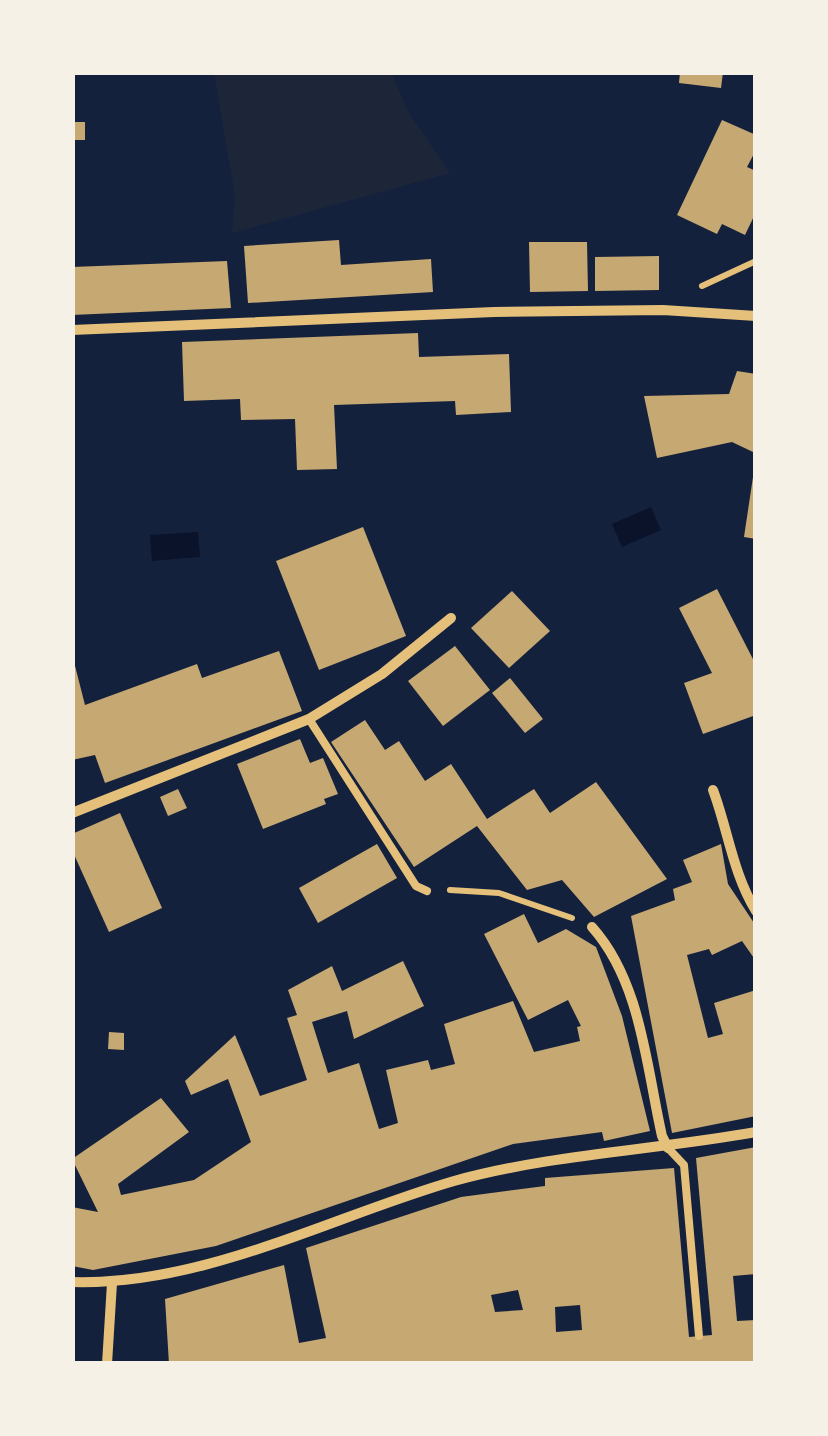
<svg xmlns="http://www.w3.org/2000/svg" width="828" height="1436" font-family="'Zilla Slab',serif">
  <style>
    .green { fill: #1d2539 }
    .water { fill: #0b132b }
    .building { fill: #c6a872; fill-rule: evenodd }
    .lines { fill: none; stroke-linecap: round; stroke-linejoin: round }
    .path { stroke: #e5c07b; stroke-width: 6 }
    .service { stroke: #e5c07b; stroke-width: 8 }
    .minor { stroke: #e5c07b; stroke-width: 10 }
  </style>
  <rect width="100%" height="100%" fill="#14213d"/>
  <path class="green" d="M214 73H392L407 110 450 173 232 233 235 196Z"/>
  <g class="water">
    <path d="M651 507 661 530 622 547 612 524Z"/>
    <path d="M198 532 200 557 152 561 150 535Z"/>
  </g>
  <g class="building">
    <path d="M680 72H723L721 88 679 83Z"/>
    <path d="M722 120 756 135V150L747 167 756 171V212L745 235 722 224 717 234 677 215Z"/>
    <rect x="72" y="122" width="13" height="18"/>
    <path d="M339 240 341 265 431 259 433 292 248 303 244 246Z"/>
    <path d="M529 242H587L588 291 530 292Z"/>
    <path d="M659 256V290L595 291V257Z"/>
    <path d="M227 261 231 308 72 315V267Z"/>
    <path d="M418 333 419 357 509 354 511 412 456 415 455 401 334 405 337 469 297 470 295 419 241 420 240 399 184 401 182 342Z"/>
    <path d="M737 371 756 374 753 452 732 442 657 458 644 396 729 394Z"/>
    <path d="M753 477H756V539L744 537Z"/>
    <path d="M363 527 406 636 319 670 276 561Z"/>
    <path d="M717 589 756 665V715L703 734 684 683 712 673 679 608Z"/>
    <path d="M512 591 550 631 509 668 471 628Z"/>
    <path d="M455 646 490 690 443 726 408 681Z"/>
    <path d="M279 651 302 711 105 783 95 755 72 760V654L85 705 197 664 202 678Z"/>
    <path d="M510 678 543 719 525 733 492 693Z"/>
    <path d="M365 720 385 750 399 741 425 781 451 764 487 819 534 789 550 813 596 782 667 879 594 917 562 880 527 890 477 826 414 867 331 742Z"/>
    <path d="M300 739 310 763 323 758 338 794 324 799 326 804 263 829 237 764Z"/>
    <path d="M178 789 187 808 168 816 160 797Z"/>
    <path d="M120 813 162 908 109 932 72 850V834Z"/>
    <path d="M377 844 397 878 318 923 299 888Z"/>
    <path d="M721 844 728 884 756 926V961L742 941 712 955 709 949 687 955 708 1038 723 1034 714 1003 756 990V1116L672 1133 631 916 675 900 673 889 692 882 683 860Z"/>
    <path d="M524 914 538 943 566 929 596 947 622 1016 650 1131 604 1141 602 1132 513 1144 216 1246 93 1270 72 1266V1207L98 1212 72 1159 161 1098 189 1132 118 1184 121 1195 194 1180 251 1142 228 1079 191 1095 185 1081 235 1035 260 1096 307 1080 287 1018 297 1015 288 990 332 966 342 991 403 961 424 1006 354 1039 347 1011 312 1022 328 1073 359 1063 379 1129 398 1123 386 1070 428 1060 431 1070 455 1064 444 1024 513 1001 534 1052 580 1041 577 1027 581 1026 568 1000 528 1020 484 934Z"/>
    <path d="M109 1032 124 1033V1050L108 1049Z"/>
    <path d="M756 1147V1274L733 1276 737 1321 756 1320V1364H169L165 1299 284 1265 299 1343 326 1338 306 1248 461 1197 545 1186V1178L674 1168 689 1337 712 1335 696 1158ZM518 1290 523 1310 495 1312 491 1295ZM580 1305 582 1330 556 1332 555 1307Z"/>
  </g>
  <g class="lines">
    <g class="path">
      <path d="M702 286 756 261"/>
      <path d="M450 890 499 893 572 918"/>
    </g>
    <g class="service">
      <path d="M309 719 416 886 427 891"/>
      <path d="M668 1148 684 1165 699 1336"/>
    </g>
    <g class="minor">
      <path d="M72 330 494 312 663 310 756 316"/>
      <path d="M713 790C728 830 733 874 756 911"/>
      <path d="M72 813 309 719 382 674 451 618"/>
      <path d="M592 927C641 982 646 1065 662 1136L668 1148"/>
      <path d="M72 1282C204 1286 330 1217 454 1181 552 1154 656 1150 756 1132"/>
      <path d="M107 1364 112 1283"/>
    </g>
  </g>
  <rect width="828" height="1436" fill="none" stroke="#f6f1e7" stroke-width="150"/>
</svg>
